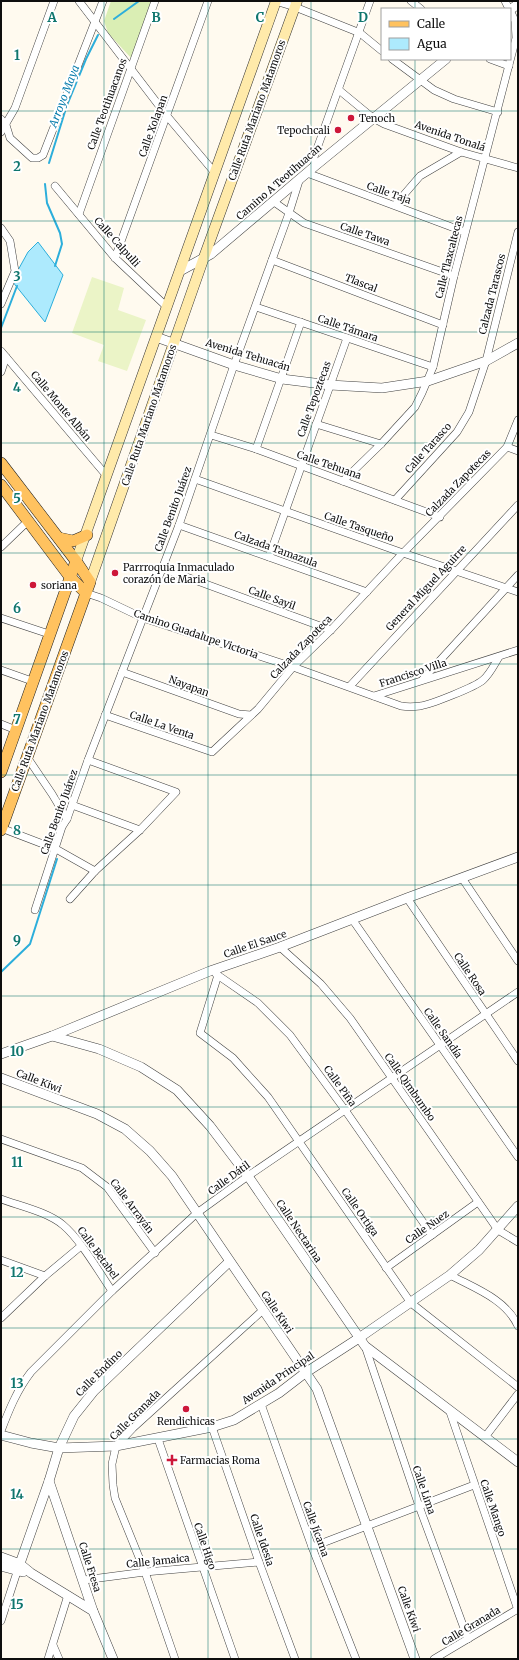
<svg xmlns="http://www.w3.org/2000/svg" width="519" height="1660" font-family="Merriweather,serif">
  <style>
    .green { fill: #daeeb4 }
    .pitch { fill: #ebf4c7 }
    .water { fill: #adeafd; stroke: #2caedb }
    .lines { fill: none; stroke-linecap: round; stroke-linejoin: round }
    .stream { stroke: #2caedb; stroke-width: 2 }
    .minor-casing { stroke: #414141; stroke-width: 8 }
    .tertiary-casing { stroke: #414141; stroke-width: 10 }
    .secondary-casing { stroke: #303030; stroke-width: 11 }
    .primary-casing { stroke: #1f1f1f; stroke-width: 12 }
    .minor { stroke: #fff; stroke-width: 7 }
    .tertiary { stroke: #fff; stroke-width: 9 }
    .secondary { stroke: #ffeaaa; stroke-width: 10 }
    .primary { stroke: #ffc25f; stroke-width: 11 }
    .grid { fill: none; stroke: #0f766e; stroke-width: 1; stroke-opacity: 0.55 }
    .poi-dot { fill: #cd1739; stroke: #fff; stroke-width: 1.5 }
    .labels { text-anchor: middle; dominant-baseline: central; stroke-width: 4; stroke-linejoin: round; paint-order: stroke }
    .street-label { font-size: 10px; fill: #0e0e0e; stroke: #fff }
    .poi-label { font-size: 10px; fill: #0e0e0e; stroke: #fff; text-anchor: start }
    .water-label { font-size: 11px; font-style: italic; fill: #097dad; stroke: #fff }
    .grid-label { font-size: 13px; text-anchor: middle; font-weight: bold; fill: #0f766e; stroke: #fff; stroke-width: 4; stroke-linejoin: round; paint-order: stroke }
  </style>
  <rect width="100%" height="100%" fill="#fffaef"/>
  <path class="green" d="M111 1H153L132 59 108 33 104 21Z"/>
  <path class="pitch" d="M92 277 124 288 118 310 146 320 127 371 98 361 104 345 72 333Z"/>
  <path class="water" d="M38 242 63 275 45 322 12 281 28 252Z"/>
  <g class="lines">
    <g class="stream">
      <path d="M114 19 139 1"/>
      <path d="M49 163 67 105 86 59 98 35"/>
      <path d="M45 184 47 203 60 233 62 244 55 266"/>
      <path d="M1 328 17 286"/>
      <path d="M1 972 30 944 57 859"/>
    </g>
    <defs>
      <g id="minor">
        <path d="M79 1 167 116 215 173"/>
        <path d="M275 1 295 7 360 33 382 51"/>
        <path d="M411 1 421 9"/>
        <path d="M505 1 509 9"/>
        <path d="M392 59 434 90 454 99 498 112"/>
        <path d="M490 59 509 66"/>
        <path d="M339 90 373 118 384 124 461 152 518 168"/>
        <path d="M1 119 6 125 10 138 32 158H38L43 155 103 1"/>
        <path d="M1 132 15 108 54 1"/>
        <path d="M315 166 314 157 370 1"/>
        <path d="M307 173 465 232"/>
        <path d="M55 186 115 258 167 307"/>
        <path d="M274 202 304 223 454 276"/>
        <path d="M395 205 420 176 461 152"/>
        <path d="M79 214 155 1"/>
        <path d="M1 228 10 241 15 271 1 304"/>
        <path d="M115 258 208 1"/>
        <path d="M272 260 443 325"/>
        <path d="M256 307 433 367"/>
        <path d="M1 351 106 475"/>
        <path d="M1 372 6 357"/>
        <path d="M316 424 381 444"/>
        <path d="M211 435 256 449 440 517"/>
        <path d="M507 447 518 451"/>
        <path d="M256 449 301 322"/>
        <path d="M195 479 403 553 518 592"/>
        <path d="M343 481 381 444 415 407 422 393 433 367 454 276 516 38 515 21 510 10"/>
        <path d="M395 500 457 432 469 412 486 361 518 232"/>
        <path d="M179 525 367 592"/>
        <path d="M1 547 28 521"/>
        <path d="M269 557 347 338"/>
        <path d="M162 568 331 630"/>
        <path d="M86 593 101 598 143 618 293 667 401 706C407 707 413 707 420 706 432 704 475 687 483 680 490 674 494 665 499 657"/>
        <path d="M1 618 49 634"/>
        <path d="M1 670 32 681"/>
        <path d="M122 672 239 714 251 715"/>
        <path d="M423 679 518 575"/>
        <path d="M350 686 518 505"/>
        <path d="M374 696 518 650"/>
        <path d="M105 715 212 752 258 709 293 667 331 630 403 553 507 447 518 420"/>
        <path d="M1 724 16 730"/>
        <path d="M27 757 52 794 67 819"/>
        <path d="M72 805 140 830"/>
        <path d="M1 828 56 849 95 871"/>
        <path d="M462 878 518 961"/>
        <path d="M407 898 518 1061"/>
        <path d="M70 899 95 871 140 830 176 792 88 760"/>
        <path d="M35 910 62 827 67 819 88 760 179 525 234 365 289 213 299 181"/>
        <path d="M352 919 518 1157"/>
        <path d="M280 947 321 984 350 1018 498 1230 518 1242"/>
        <path d="M216 974 258 1003 290 1035 345 1110 432 1235"/>
        <path d="M218 975 200 1033 233 1058 268 1097 411 1303 518 1387"/>
        <path d="M1 1139 82 1168 107 1187 155 1253"/>
        <path d="M1 1199C20 1206 48 1212 63 1225 80 1239 99 1272 112 1291"/>
        <path d="M1 1260 45 1276"/>
        <path d="M386 1268 478 1202"/>
        <path d="M450 1275C474 1288 506 1299 518 1326"/>
        <path d="M1 1318 45 1276 81 1246"/>
        <path d="M365 1346 419 1506 468 1639"/>
        <path d="M261 1404 312 1547 356 1659"/>
        <path d="M450 1412 518 1610"/>
        <path d="M212 1427 259 1562 295 1659"/>
        <path d="M1 1431C9 1410 17 1390 31 1372L112 1291 197 1213 248 1176 518 992"/>
        <path d="M485 1437 518 1394"/>
        <path d="M158 1439 235 1659"/>
        <path d="M312 1547 474 1485"/>
        <path d="M84 1580 145 1572 259 1562"/>
        <path d="M1 1621 17 1572"/>
        <path d="M53 1645 59 1659"/>
        <path d="M48 1659 68 1595"/>
        <path d="M175 1659 145 1572 115 1498 113 1485 112 1464 116 1446 133 1428 263 1310"/>
        <path d="M434 1659 518 1609"/>
      </g>
      <g id="tertiary">
        <path d="M510 10 518 4"/>
        <path d="M180 271 211 254 315 166 446 59"/>
        <path d="M156 337 234 365 282 379 330 385 382 388 428 381 486 361 518 343"/>
        <path d="M52 1036 99 1049 141 1067 177 1090 210 1126 248 1176 365 1346 518 1462"/>
        <path d="M1 1054 52 1036 210 971 280 947 407 898 518 857"/>
        <path d="M1 1078 97 1114 125 1129 150 1151 172 1176 317 1389 415 1659"/>
        <path d="M1 1435 31 1443 59 1448 116 1446 212 1427 234 1420 279 1393 305 1373 359 1338 450 1275 479 1250 518 1206"/>
        <path d="M49 1481 93 1611 113 1659"/>
        <path d="M1 1557 20 1564 31 1573 93 1611"/>
        <path d="M1 1566 23 1572"/>
        <path d="M17 1572 49 1481 59 1448 74 1416 94 1391 229 1262"/>
      </g>
      <g id="secondary">
        <path d="M76 561 276 1"/>
        <path d="M90 582 203 260 297 1"/>
      </g>
      <g id="primary">
        <path d="M1 463 76 561 90 582 1 830"/>
        <path d="M1 485 70 577 86 593"/>
        <path d="M59 538 73 541 87 535"/>
        <path d="M1 772 76 561"/>
      </g>
    </defs>
    <use href="#minor" class="minor-casing"/>
    <use href="#tertiary" class="tertiary-casing"/>
    <use href="#secondary" class="secondary-casing"/>
    <use href="#primary" class="primary-casing"/>
    <use href="#minor" class="minor"/>
    <use href="#tertiary" class="tertiary"/>
    <use href="#secondary" class="secondary"/>
    <use href="#primary" class="primary"/>
  </g>
  <path class="grid" d="M104 1V1659M208 1V1659M311 1V1659M415 1V9M415 59V1659M1 111H518M1 221H518M1 332H518M1 443H518M1 553H518M1 664H518M1 775H518M1 885H518M1 996H518M1 1107H518M1 1217H518M1 1328H518M1 1439H518M1 1549H518"/>
  <g class="poi-dot">
    <circle cx="351" cy="118" r="4"/>
    <circle cx="338" cy="130" r="4"/>
    <circle cx="115" cy="573" r="4"/>
    <circle cx="33" cy="585" r="4"/>
    <circle cx="186" cy="1409" r="4"/>
    <path d="M170 1454h4v4h4v4h-4v4h-4v-4h-4v-4h4z"/>
  </g>
  <g class="labels">
    <g class="street-label">
      <text transform="translate(107 104) rotate(-70)">Calle Teotihuacanos</text>
      <text transform="translate(257 110) rotate(-70)">Calle Ruta Mariano Matamoros</text>
      <text transform="translate(153 126) rotate(-70)">Calle Xolapan</text>
      <text transform="translate(450 136) rotate(19)">Avenida Tonalá</text>
      <text transform="translate(279 182) rotate(-41)">Camino A Teotihuacán</text>
      <text transform="translate(389 193) rotate(20)">Calle Taja</text>
      <text transform="translate(365 234) rotate(19)">Calle Tawa</text>
      <text transform="translate(117 242) rotate(48)">Calle Calpulli</text>
      <text transform="translate(449 257) rotate(-76)">Calle Tlaxcaltecas</text>
      <text transform="translate(361 283) rotate(21)">Tlascal</text>
      <text transform="translate(492 294) rotate(-76)">Calzada Tarascos</text>
      <text transform="translate(348 328) rotate(19)">Calle Támara</text>
      <text transform="translate(248 355) rotate(17)">Avenida Tehuacán</text>
      <text transform="translate(314 399) rotate(-70)">Calle Tepoztecas</text>
      <text transform="translate(61 406) rotate(50)">Calle Monte Albán</text>
      <text transform="translate(149 415) rotate(-71)">Calle Ruta Mariano Matamoros</text>
      <text transform="translate(428 448) rotate(-48)">Calle Tarasco</text>
      <text transform="translate(329 465) rotate(19)">Calle Tehuana</text>
      <text transform="translate(458 483) rotate(-46)">Calzada Zapotecas</text>
      <text transform="translate(173 509) rotate(-70)">Calle Benito Juárez</text>
      <text transform="translate(359 527) rotate(19)">Calle Tasqueño</text>
      <text transform="translate(276 549) rotate(20)">Calzada Tamazula</text>
      <text transform="translate(426 588) rotate(-47)">General Miguel Aguirre</text>
      <text transform="translate(272 598) rotate(20)">Calle Sayil</text>
      <text transform="translate(196 634) rotate(19)">Camino Guadalupe Victoria</text>
      <text transform="translate(301 647) rotate(-46)">Calzada Zapoteca</text>
      <text transform="translate(413 673) rotate(-18)">Francisco Villa</text>
      <text transform="translate(189 686) rotate(20)">Nayapan</text>
      <text transform="translate(40 721) rotate(-70)">Calle Ruta Mariano Matamoros</text>
      <text transform="translate(162 725) rotate(19)">Calle La Venta</text>
      <text transform="translate(59 812) rotate(-70)">Calle Benito Juárez</text>
      <text transform="translate(255 944) rotate(-19)">Calle El Sauce</text>
      <text transform="translate(470 974) rotate(56)">Calle Rosa</text>
      <text transform="translate(443 1033) rotate(55)">Calle Sandía</text>
      <text transform="translate(39 1081) rotate(21)">Calle Kiwi</text>
      <text transform="translate(340 1086) rotate(54)">Calle Piña</text>
      <text transform="translate(410 1087) rotate(55)">Calle Qimbumbo</text>
      <text transform="translate(229 1178) rotate(-36)">Calle Dátil</text>
      <text transform="translate(132 1206) rotate(53)">Calle Arrayán</text>
      <text transform="translate(360 1212) rotate(55)">Calle Ortiga</text>
      <text transform="translate(427 1227) rotate(-35)">Calle Nuez</text>
      <text transform="translate(299 1231) rotate(56)">Calle Nectarina</text>
      <text transform="translate(98 1253) rotate(54)">Calle Betabel</text>
      <text transform="translate(277 1312) rotate(56)">Calle Kiwi</text>
      <text transform="translate(99 1373) rotate(-45)">Calle Endino</text>
      <text transform="translate(278 1378) rotate(-34)">Avenida Principal</text>
      <text transform="translate(135 1415) rotate(-45)">Calle Granada</text>
      <text transform="translate(424 1490) rotate(71)">Calle Lima</text>
      <text transform="translate(493 1508) rotate(71)">Calle Mango</text>
      <text transform="translate(316 1529) rotate(70)">Calle Jícama</text>
      <text transform="translate(262 1540) rotate(71)">Calle Idesia</text>
      <text transform="translate(205 1546) rotate(71)">Calle Higo</text>
      <text transform="translate(158 1561) rotate(-6)">Calle Jamaica</text>
      <text transform="translate(90 1567) rotate(72)">Calle Fresa</text>
      <text transform="translate(409 1609) rotate(70)">Calle Kiwi</text>
      <text transform="translate(471 1626) rotate(-31)">Calle Granada</text>
    </g>
    <g class="poi-label">
      <text x="359" y="118">Tenoch</text>
      <text x="330" y="130" text-anchor="end">Tepochcali</text>
      <text x="123" y="567">Parrroquia Inmaculado<tspan x="123" dy="12">corazón de Maria</tspan></text>
      <text x="41" y="585">soriana</text>
      <text x="186" y="1421" text-anchor="middle">Rendichicas</text>
      <text x="180" y="1460">Farmacias Roma</text>
    </g>
    <g class="water-label">
      <text transform="translate(64 96) rotate(-69)">Arroyo Maya</text>
    </g>
  </g>
  <g class="grid-label">
    <text x="52" y="22">A</text>
    <text x="156" y="22">B</text>
    <text x="260" y="22">C</text>
    <text x="363" y="22">D</text>
    <text x="17" y="60">1</text>
    <text x="17" y="171">2</text>
    <text x="17" y="281">3</text>
    <text x="17" y="392">4</text>
    <text x="17" y="503">5</text>
    <text x="17" y="613">6</text>
    <text x="17" y="724">7</text>
    <text x="17" y="835">8</text>
    <text x="17" y="945">9</text>
    <text x="17" y="1056">10</text>
    <text x="17" y="1167">11</text>
    <text x="17" y="1277">12</text>
    <text x="17" y="1388">13</text>
    <text x="17" y="1499">14</text>
    <text x="17" y="1609">15</text>
  </g>
  <rect width="519" height="1660" fill="none" stroke="#0e0e0e" stroke-width="4"/>
  <rect x="381" y="8" width="130" height="52" fill="#ffffff" stroke="#9f9f9f"/>
  <rect x="389" y="21" width="20" height="6" fill="#ffc25f" stroke="#9f9f9f"/>
  <text x="417" y="28" font-size="12" fill="#0e0e0e">Calle</text>
  <rect x="389" y="38" width="20" height="12" fill="#adeafd" stroke="#9f9f9f"/>
  <text x="417" y="48" font-size="12" fill="#0e0e0e">Agua</text>
</svg>
